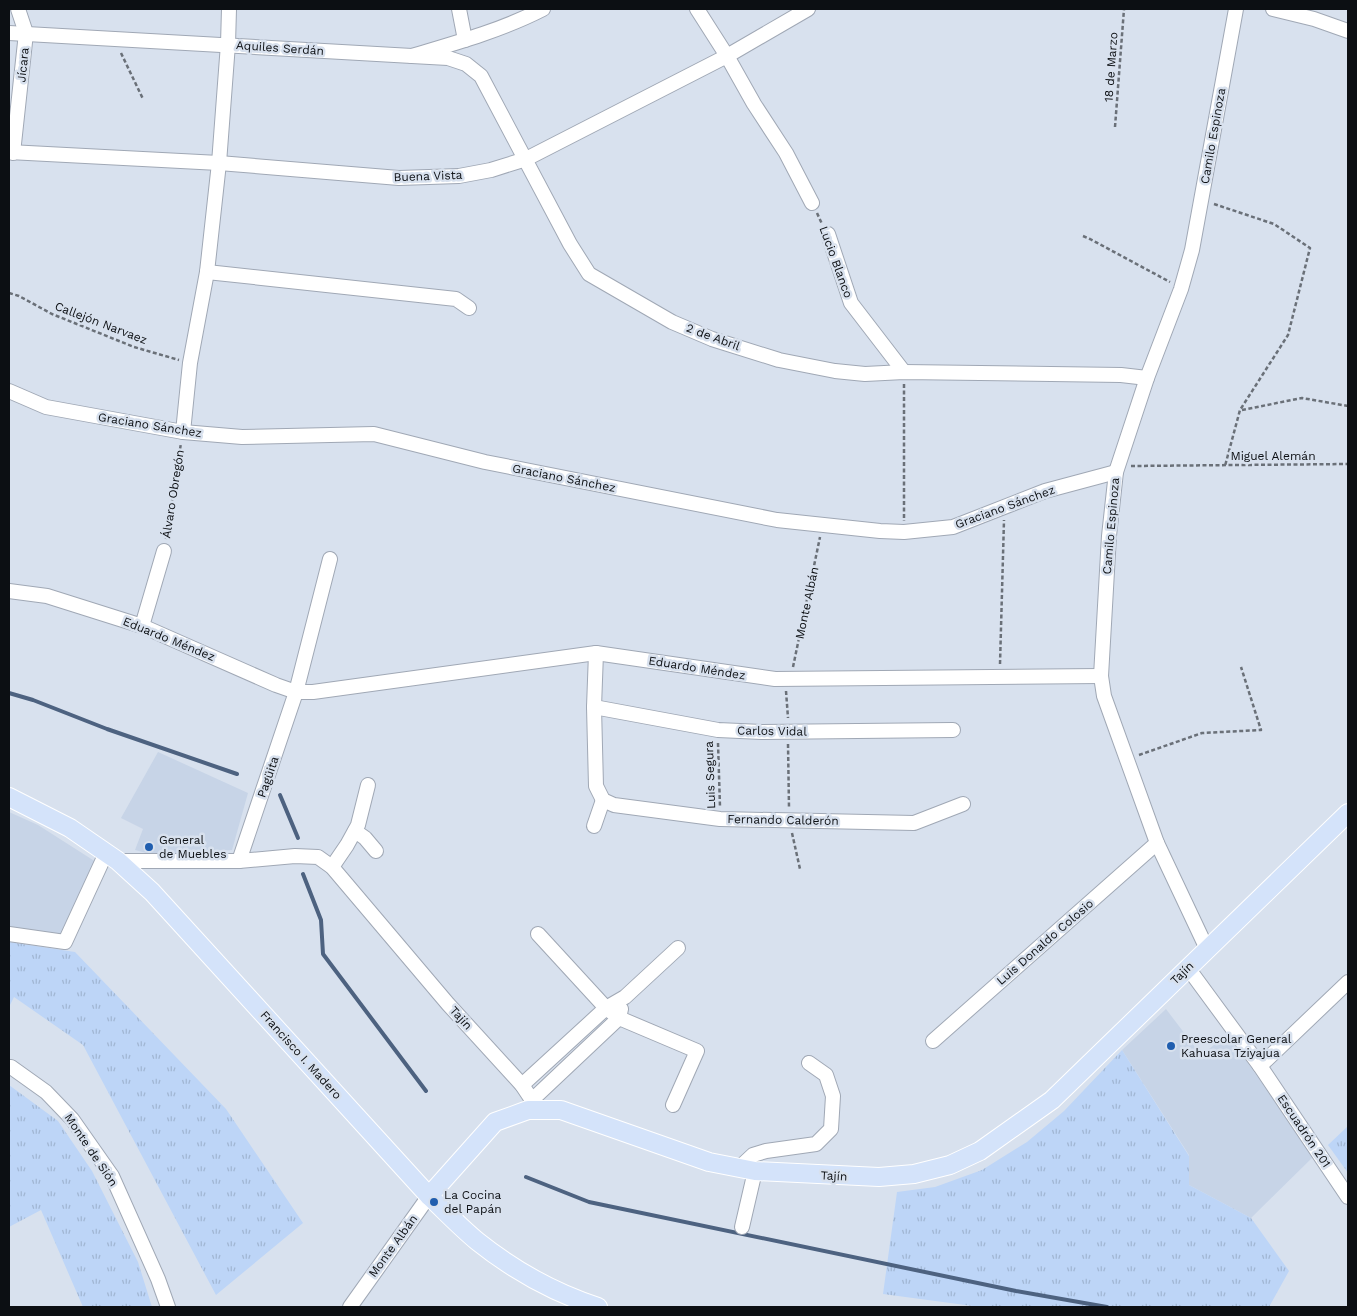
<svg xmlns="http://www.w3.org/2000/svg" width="1357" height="1316" viewBox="0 0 1357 1316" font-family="'Work Sans',sans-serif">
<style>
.built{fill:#c7d4e7}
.grass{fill:url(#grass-tufts)}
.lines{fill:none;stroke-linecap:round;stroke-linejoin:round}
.stream{stroke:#4d6280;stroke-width:4}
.minor-casing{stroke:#a0a8b5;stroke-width:16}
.major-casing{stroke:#fff;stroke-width:20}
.path{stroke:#6a7078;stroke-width:2.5;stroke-dasharray:4 2.5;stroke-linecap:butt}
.minor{stroke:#fff;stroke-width:14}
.major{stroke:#d4e3fa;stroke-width:18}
.poi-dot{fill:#205eaf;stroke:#d8e1ee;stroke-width:2}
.labels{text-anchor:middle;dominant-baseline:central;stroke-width:5;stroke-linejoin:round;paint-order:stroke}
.street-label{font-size:12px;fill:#0c0f13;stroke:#d8e1ee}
.poi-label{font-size:12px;fill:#0c0f13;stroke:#d8e1ee;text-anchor:start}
</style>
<defs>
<pattern id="grass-tufts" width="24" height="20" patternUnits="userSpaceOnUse" patternTransform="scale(1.25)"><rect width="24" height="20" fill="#bdd5f7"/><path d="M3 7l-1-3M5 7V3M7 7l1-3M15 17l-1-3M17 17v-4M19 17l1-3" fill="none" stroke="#a1b6d3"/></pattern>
</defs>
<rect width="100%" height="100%" fill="#d8e1ee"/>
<g class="built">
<polygon points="158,752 248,793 232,850 154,855 135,850 143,829 121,818"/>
<polygon points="9,812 38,825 96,862 65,932 58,936 9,928"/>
<polygon points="1166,1009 1201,1055 1228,1034 1313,1157 1251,1218 1189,1185 1189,1155 1122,1050"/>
</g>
<g class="grass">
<polygon points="9,942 75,952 226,1109 303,1223 216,1295 83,1045 14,997 9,1007"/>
<polygon points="1122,1050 1189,1156 1189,1185 1251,1218 1289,1271 1269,1307 980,1307 883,1294 897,1192 935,1187 982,1170 1027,1142 1064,1111"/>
<polygon points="9,1085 58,1121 92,1171 138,1262 152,1307 83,1307 41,1210 9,1227"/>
<polygon points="1348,1126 1348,1173 1328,1145"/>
</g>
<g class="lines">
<g class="stream">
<polyline points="9,693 33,700 107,729 237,774"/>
<polyline points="280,795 298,838"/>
<polyline points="303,874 321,920 323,954 426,1091"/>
<polyline points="526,1177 589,1202 1016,1291 1107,1307"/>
</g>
<g class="minor-casing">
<g id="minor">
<polyline points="459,9 465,40"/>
<polyline points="697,9 727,56 754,104 786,153 812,203"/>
<polyline points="1273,9 1314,19 1348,31"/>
<path d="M9,33L412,56C456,43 502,30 543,9"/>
<polyline points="412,56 448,58 466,64 481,76 570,244 589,274 672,322 712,339 779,360 835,371 865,374 904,372 1121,375 1147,378"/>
<polyline points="9,152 219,163 399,178 459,176 491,170 526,159 727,56 808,9"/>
<polyline points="13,153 26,33 18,9"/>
<polyline points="828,234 851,303 904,372"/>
<polyline points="207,272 456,299 469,308"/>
<polyline points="9,391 46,407 183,432 242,437 374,434 485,462 777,520 880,531 904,532 953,527 1045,491 1116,472"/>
<polyline points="183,432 190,363 207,272 219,163 228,44 229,9"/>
<polyline points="9,591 47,596 142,626 276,685 296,692 313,692 596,653 775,679 1101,676"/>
<polyline points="142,626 164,551"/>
<polyline points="596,653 594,707 596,786 603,800 614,805 720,819 914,823 963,804"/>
<polyline points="594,707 718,730 762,732 953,730"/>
<polyline points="594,826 603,800"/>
<polyline points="355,831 365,838 376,851"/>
<polyline points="118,861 239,861 295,856 318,857 332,867 448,1004 522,1085 532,1100 528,1110"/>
<polyline points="239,861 296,692 330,559"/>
<polyline points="332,867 347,845 358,825 368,785"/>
<polyline points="9,934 65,942 106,853"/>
<polyline points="538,934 606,1008 619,1018 697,1051 673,1105"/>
<polyline points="1207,949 1157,843 1104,696 1101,676 1109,536 1116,472 1147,378 1181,289 1192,250 1236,9"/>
<polyline points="1188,968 1260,1066 1348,1197"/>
<polyline points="933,1041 1157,843"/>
<polyline points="1260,1066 1348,982"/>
<polyline points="11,1067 46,1092 72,1119 112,1176 158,1279 168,1307"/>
<polyline points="522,1085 606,1008 625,997 678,948"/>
<polyline points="532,1100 619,1018 621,1009"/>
<polyline points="739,1168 753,1155 766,1151 816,1144 831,1129 833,1096 826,1075 809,1063"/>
<polyline points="742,1227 755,1171"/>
<polyline points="350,1307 429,1196"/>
</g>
</g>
<g class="major-casing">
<g id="major">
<path d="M9,797L70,828L118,861L152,892L429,1196C445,1211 460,1227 477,1241C512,1269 555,1293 598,1307"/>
<polyline points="429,1196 495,1122 528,1110 561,1110 709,1162 755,1171 879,1177 914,1174 950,1165 980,1151 1052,1100 1348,813"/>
</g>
</g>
<g class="path">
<polyline points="121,53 143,99"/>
<polyline points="1115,127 1124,9"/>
<polyline points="1214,204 1274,224 1310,248 1288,335 1240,410 1225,466"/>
<polyline points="817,213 822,224"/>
<polyline points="1083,236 1090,239 1170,282"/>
<polyline points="9,293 19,296 52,314 134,347 179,360"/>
<polyline points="904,384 904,521"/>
<polyline points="1242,410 1302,398 1348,406"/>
<polyline points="1131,466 1348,464"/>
<polyline points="166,539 181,443"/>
<polyline points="1000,664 1004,520"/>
<polyline points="793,667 820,537"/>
<polyline points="786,691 788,718"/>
<polyline points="718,743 720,807"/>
<polyline points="788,744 789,808"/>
<polyline points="1139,755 1202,733 1261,730 1241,667"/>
<polyline points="792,833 800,869"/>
</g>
<use href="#minor" class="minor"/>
<use href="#major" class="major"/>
</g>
<g class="poi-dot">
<circle cx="149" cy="847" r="5"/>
<circle cx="1171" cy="1046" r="5"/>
<circle cx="434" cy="1202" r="5"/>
</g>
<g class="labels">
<g class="street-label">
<text transform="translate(280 48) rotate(4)">Aquiles Serdán</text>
<text transform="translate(23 65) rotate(-84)">Jícara</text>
<text transform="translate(1111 67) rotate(-86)">18 de Marzo</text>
<text transform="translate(1213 136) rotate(-80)">Camilo Espinoza</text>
<text transform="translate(428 176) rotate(-2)">Buena Vista</text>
<text transform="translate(836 262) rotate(70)">Lucio Blanco</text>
<text transform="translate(101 323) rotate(21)">Callejón Narvaez</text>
<text transform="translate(713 337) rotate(20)">2 de Abril</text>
<text transform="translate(150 425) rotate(9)">Graciano Sánchez</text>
<text x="1273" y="456">Miguel Alemán</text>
<text transform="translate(564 478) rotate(11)">Graciano Sánchez</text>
<text transform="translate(173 494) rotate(-81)">Álvaro Obregón</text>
<text transform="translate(1005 507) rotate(-20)">Graciano Sánchez</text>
<text transform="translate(1111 526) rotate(-85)">Camilo Espinoza</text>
<text transform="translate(807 603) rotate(-78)">Monte Albán</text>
<text transform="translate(169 639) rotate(22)">Eduardo Méndez</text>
<text transform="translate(697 668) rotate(9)">Eduardo Méndez</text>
<text transform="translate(772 731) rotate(1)">Carlos Vidal</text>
<text transform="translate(710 775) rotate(-92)">Luis Segura</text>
<text transform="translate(268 777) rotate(-71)">Pagüita</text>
<text transform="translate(783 820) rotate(1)">Fernando Calderón</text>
<text transform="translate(1045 942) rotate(-41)">Luis Donaldo Colosio</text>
<text transform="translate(1182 973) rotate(-44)">Tajín</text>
<text transform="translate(461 1018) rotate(48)">Tajín</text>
<text transform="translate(301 1055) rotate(48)">Francisco I. Madero</text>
<text transform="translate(1304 1131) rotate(56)">Escuadrón 201</text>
<text transform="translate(91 1150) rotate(56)">Monte de Sión</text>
<text transform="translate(834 1176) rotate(3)">Tajín</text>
<text transform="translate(393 1246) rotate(-54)">Monte Albán</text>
</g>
<g class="poi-label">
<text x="159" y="840">General<tspan x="159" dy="14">de Muebles</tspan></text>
<text x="1181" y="1039">Preescolar General<tspan x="1181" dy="14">Kahuasa Tziyajua</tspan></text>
<text x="444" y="1195">La Cocina<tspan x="444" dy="14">del Papán</tspan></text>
</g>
</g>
<rect width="1357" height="1316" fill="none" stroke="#0c0f13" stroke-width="20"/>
</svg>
